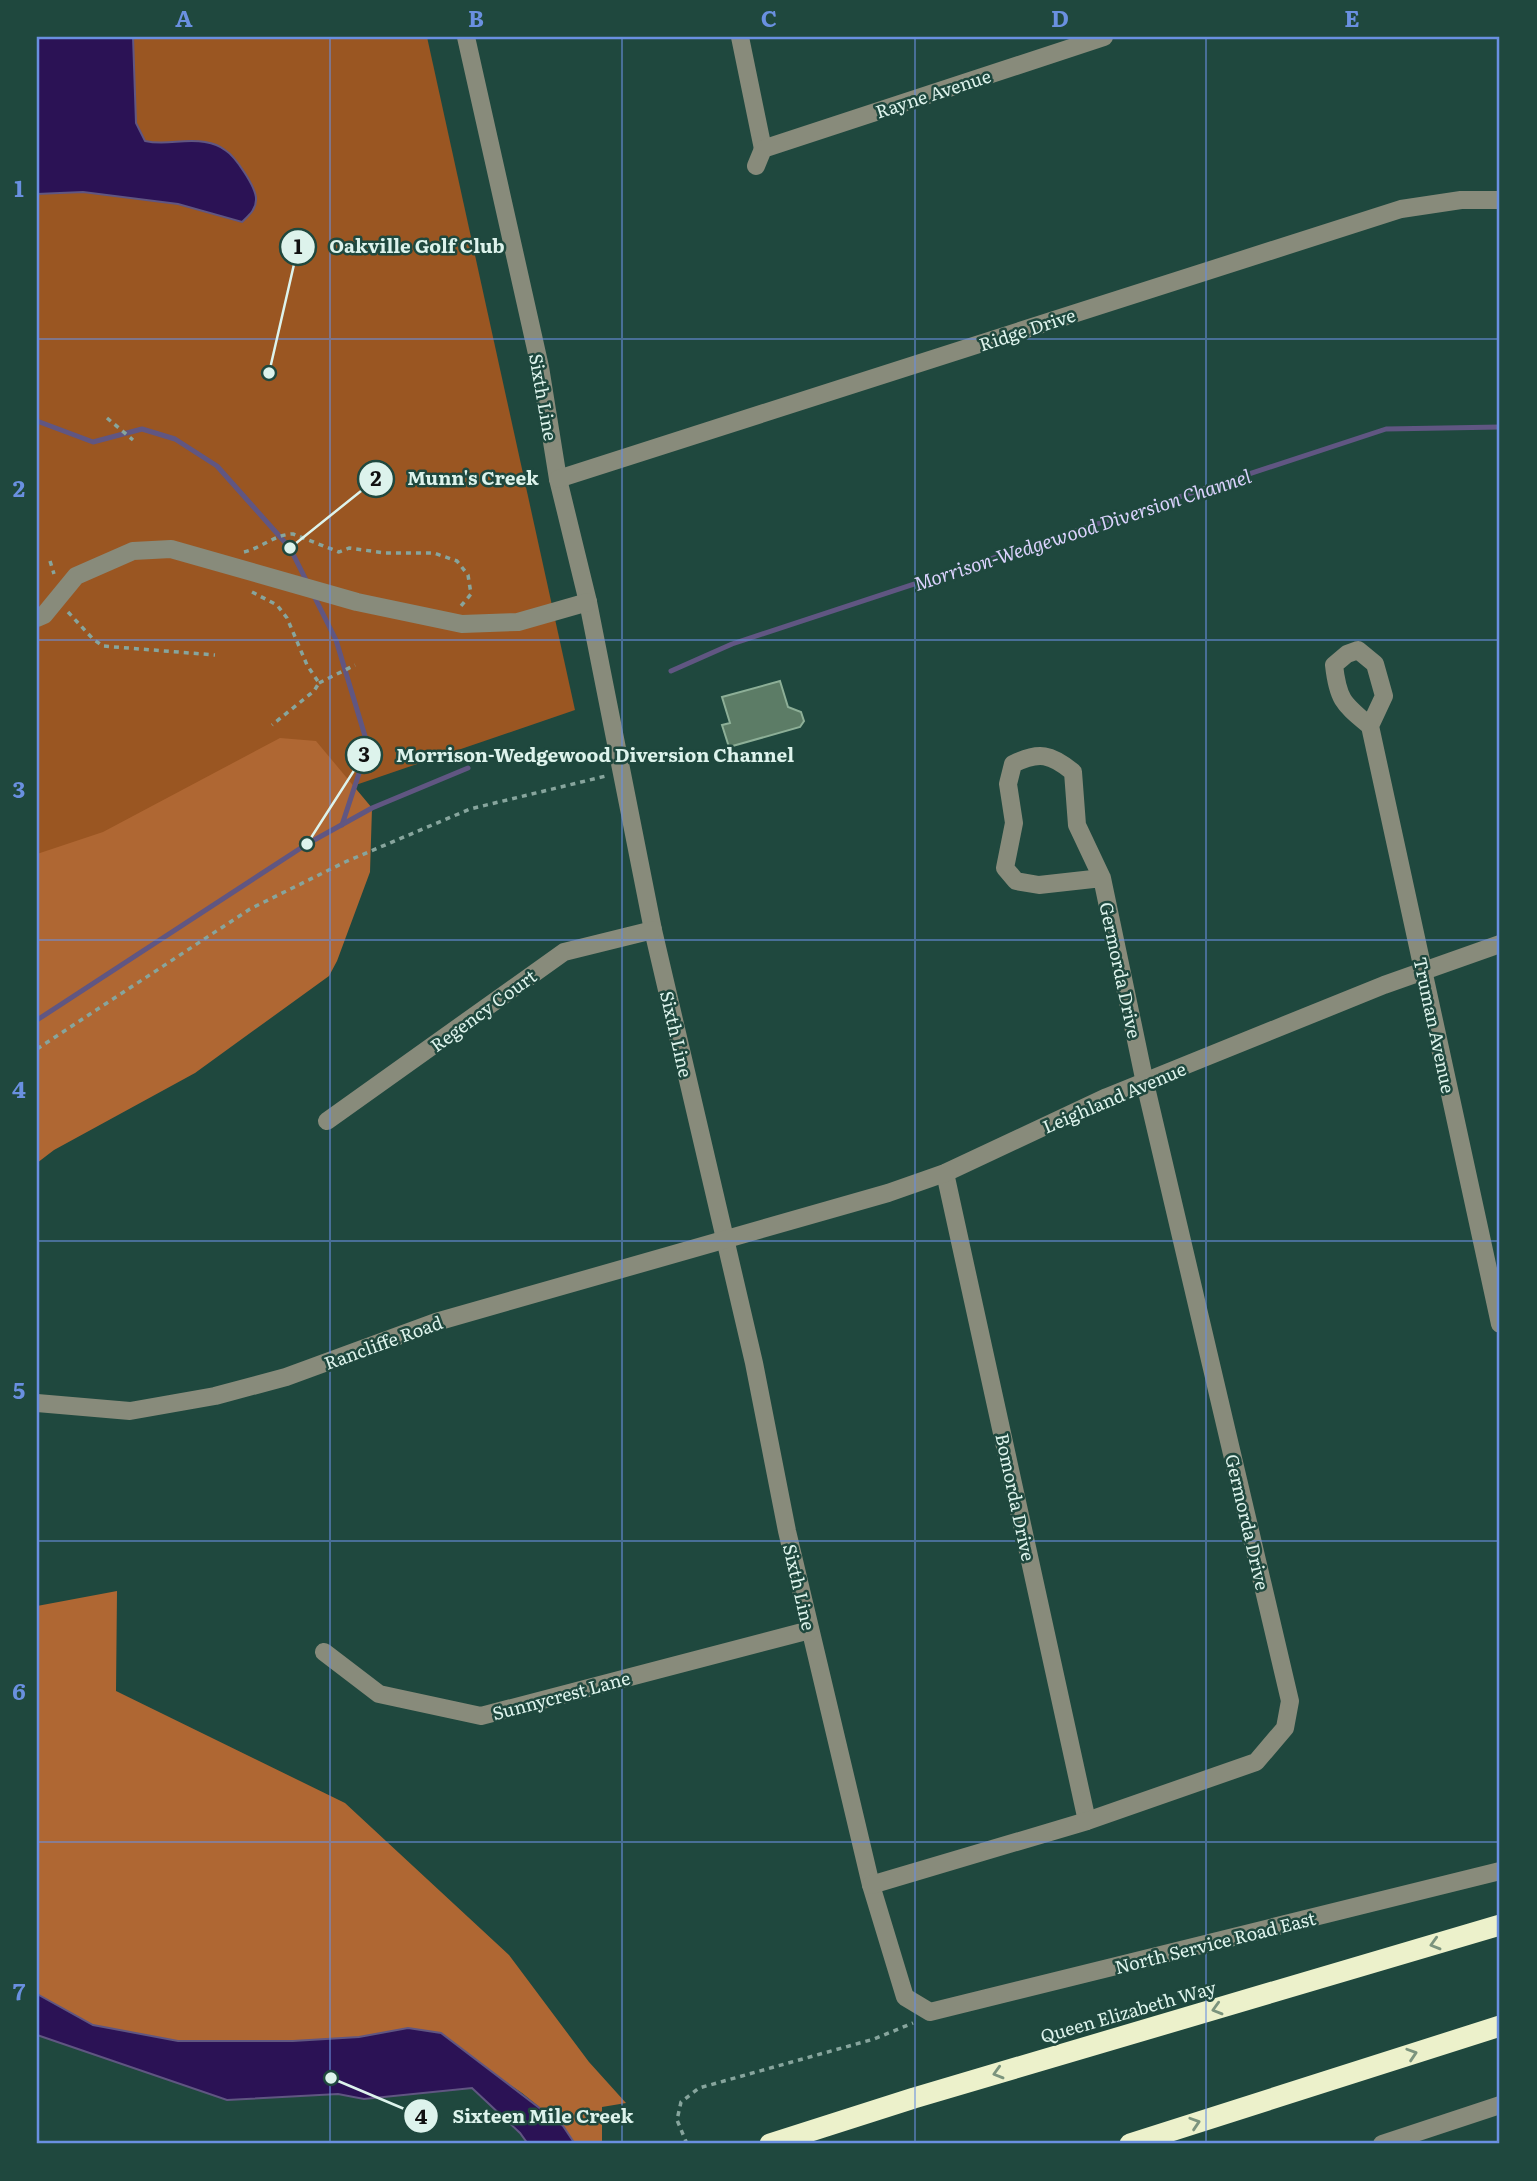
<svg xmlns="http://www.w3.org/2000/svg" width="1537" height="2181" viewBox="0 0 1537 2181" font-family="Literata,serif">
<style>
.green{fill:#9a5622}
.forest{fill:#af6733}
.water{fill:#2b1255;stroke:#605682;stroke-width:2}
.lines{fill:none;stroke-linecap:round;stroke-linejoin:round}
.stream{stroke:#605682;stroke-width:5}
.building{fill:#5c7c66;stroke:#8daf97;stroke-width:2}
.path{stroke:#87a59d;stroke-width:3.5;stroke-dasharray:5 5;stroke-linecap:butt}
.minor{stroke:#888b7b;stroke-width:18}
.highway{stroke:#ecf1cb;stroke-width:21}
.oneway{stroke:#7b947d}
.grid{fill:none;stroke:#6a90e0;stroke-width:2;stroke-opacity:0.55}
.labels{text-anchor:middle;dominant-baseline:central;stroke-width:5;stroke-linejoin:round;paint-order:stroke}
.street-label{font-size:18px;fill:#ddf3ec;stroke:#1f483e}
.water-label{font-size:19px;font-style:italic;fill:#dad2fc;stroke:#1f483e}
.leader{fill:none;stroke:#ddf3ec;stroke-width:2.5}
.callout-dot{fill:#ddf3ec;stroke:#1f483e;stroke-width:2.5}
.mark-label{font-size:21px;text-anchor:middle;font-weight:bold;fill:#111}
.callout-label{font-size:19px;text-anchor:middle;font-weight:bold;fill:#ddf3ec;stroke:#1f483e;stroke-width:5;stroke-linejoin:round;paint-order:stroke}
.neatline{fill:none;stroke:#6a90e0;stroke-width:2.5}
.grid-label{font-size:23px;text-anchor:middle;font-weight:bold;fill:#6a90e0}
</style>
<rect width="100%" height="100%" fill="#1f483e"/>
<polygon class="green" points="37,37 427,37 575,710 37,894"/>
<g class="forest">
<polygon points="280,738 316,741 372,808 370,872 337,961 329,976 195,1073 54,1150 37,1163 37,854 103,832"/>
<polygon points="117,1591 116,1691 345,1803 509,1955 589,2062 626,2103 602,2107 602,2144 575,2144 563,2126 522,2093 484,2067 408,2028 359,2037 293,2041 178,2041 93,2025 37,1994 37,1606"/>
</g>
<g class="water">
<path d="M37,37H133L136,123L145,141C167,146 183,138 205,142C211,143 220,146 225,150C235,156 257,188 256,200C256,210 248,216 242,222L178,204L83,192L37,194Z"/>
<polygon points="37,1994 93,2025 178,2041 293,2041 359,2037 408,2028 441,2033 563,2126 575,2144 528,2144 520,2133 472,2088 364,2099 338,2094 227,2100 37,2035"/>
</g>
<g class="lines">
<g class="stream">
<polyline points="37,421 93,442 142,429 175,439 217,466 290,548 307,582"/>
<polyline points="313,594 336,640 368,746 342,825"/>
<polyline points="671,671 732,644 1386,429 1500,427"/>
<polyline points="37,1020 307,844 372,808 468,768"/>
</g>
</g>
<polygon class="building" points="780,681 788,707 801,712 804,721 800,727 729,747 722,725 730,723 722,697"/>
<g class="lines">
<g class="path">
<polyline points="107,418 133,440"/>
<path d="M244,552C261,548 276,534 293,534L339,552L349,548L385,553H434L457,561L468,575L471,594L461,606"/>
<polyline points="50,561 54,574"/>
<polyline points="252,592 277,605 287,618 307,665 319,683 314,691 272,725"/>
<polyline points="68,612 93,639 103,646 215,655"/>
<polyline points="319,683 355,665"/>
<polyline points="37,1049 250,909 345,862 470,809 606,776"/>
<polyline points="687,2144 677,2120 681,2102 699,2088 874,2039 913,2023"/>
</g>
<g class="minor">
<polyline points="466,37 540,367 558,479 588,602 653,930 754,1363 787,1531 871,1885 905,1997 930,2012 1500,1871"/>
<polyline points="740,37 763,149"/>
<polyline points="756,166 763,149 1104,37"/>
<polyline points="558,479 1401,209 1461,200 1500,200"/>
<polyline points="37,618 44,615 76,576 133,551 171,549 357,602 462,624 518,622 588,602"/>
<path d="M1370,726L1384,696L1375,664L1358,650L1347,654L1334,665C1338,701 1344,704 1370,726L1500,1324"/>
<polyline points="327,1121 564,952 653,930"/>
<polyline points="945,1173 1087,1821"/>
<polyline points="37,1403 130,1411 215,1396 286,1377 436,1322 888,1193 945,1173 1107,1097 1384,985 1500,944"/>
<polyline points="324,1652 379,1694 481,1716 810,1630"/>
<path d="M871,1885L1087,1821L1256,1762L1285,1728L1290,1701L1145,1083L1102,878L1077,825L1073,772C1051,754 1039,751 1013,764L1008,784L1014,823L1005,868L1016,881L1039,885L1102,878"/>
<polyline points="1382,2144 1500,2105"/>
</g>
<g class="highway">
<polyline points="770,2144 914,2098 1500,1925"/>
<polyline points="1130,2144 1500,2026"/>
</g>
</g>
<defs><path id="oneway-chevron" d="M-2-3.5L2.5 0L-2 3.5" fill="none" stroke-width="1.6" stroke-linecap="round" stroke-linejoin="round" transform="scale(1.75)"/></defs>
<g class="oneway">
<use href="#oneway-chevron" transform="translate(1435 1944) rotate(164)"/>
<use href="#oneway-chevron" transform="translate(1217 2009) rotate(164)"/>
<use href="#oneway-chevron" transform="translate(1412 2054) rotate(-18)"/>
<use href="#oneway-chevron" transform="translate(998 2073) rotate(164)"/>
<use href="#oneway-chevron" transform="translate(1195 2123) rotate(-18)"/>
</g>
<path class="grid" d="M330,37V2144M622,37V2144M915,37V2144M1206,37V2144M37,339H1500M37,640H1500M37,940H1500M37,1241H1500M37,1541H1500M37,1842H1500"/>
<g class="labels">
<g class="street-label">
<text transform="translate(933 93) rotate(-18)">Rayne Avenue</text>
<text transform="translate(1027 329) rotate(-18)">Ridge Drive</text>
<text transform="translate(544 397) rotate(80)">Sixth Line</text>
<text transform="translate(1121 970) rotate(78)">Germorda Drive</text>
<text transform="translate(483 1010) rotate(-36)">Regency Court</text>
<text transform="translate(1435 1025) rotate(78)">Truman Avenue</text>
<text transform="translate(677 1034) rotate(77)">Sixth Line</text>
<text transform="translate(1114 1097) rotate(-23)">Leighland Avenue</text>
<text transform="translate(383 1342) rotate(-20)">Rancliffe Road</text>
<text transform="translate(1016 1497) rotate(78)">Bomorda Drive</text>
<text transform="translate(1248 1522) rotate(77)">Germorda Drive</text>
<text transform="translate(800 1587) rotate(77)">Sixth Line</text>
<text transform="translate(561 1695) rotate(-15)">Sunnycrest Lane</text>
<text transform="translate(1215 1942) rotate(-14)">North Service Road East</text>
<text transform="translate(1128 2011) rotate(-16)">Queen Elizabeth Way</text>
</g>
<g class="water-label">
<text transform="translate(1082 529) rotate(-18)">Morrison-Wedgewood Diversion Channel</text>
</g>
</g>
<path class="leader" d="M269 373L298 247M290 548L376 479M307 844L364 755M331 2078L421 2116"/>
<g class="callout-dot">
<circle cx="269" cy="373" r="7"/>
<circle cx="290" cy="548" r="7"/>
<circle cx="307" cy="844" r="7"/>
<circle cx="331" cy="2078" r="7"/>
<circle cx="298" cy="247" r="18"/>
<circle cx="376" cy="479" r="18"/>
<circle cx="364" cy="755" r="18"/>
<circle cx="421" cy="2116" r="18"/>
</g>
<g class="mark-label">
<text x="298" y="254">1</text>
<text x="376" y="486">2</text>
<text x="364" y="762">3</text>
<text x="421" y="2124">4</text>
</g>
<g class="callout-label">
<text x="417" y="253">Oakville Golf Club</text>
<text x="473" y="485">Munn's Creek</text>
<text x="595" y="762">Morrison-Wedgewood Diversion Channel</text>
<text x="543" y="2123">Sixteen Mile Creek</text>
</g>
<rect width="1537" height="2181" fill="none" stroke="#1f483e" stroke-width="77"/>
<rect x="38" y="38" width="1460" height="2104" class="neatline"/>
<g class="grid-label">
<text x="184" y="27">A</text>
<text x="476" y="27">B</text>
<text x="769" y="27">C</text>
<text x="1060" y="27">D</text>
<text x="1352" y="27">E</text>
<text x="19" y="197">1</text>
<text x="19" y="497">2</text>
<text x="19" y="798">3</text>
<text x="19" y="1098">4</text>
<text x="19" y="1399">5</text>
<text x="19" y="1700">6</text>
<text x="19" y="2000">7</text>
</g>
</svg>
